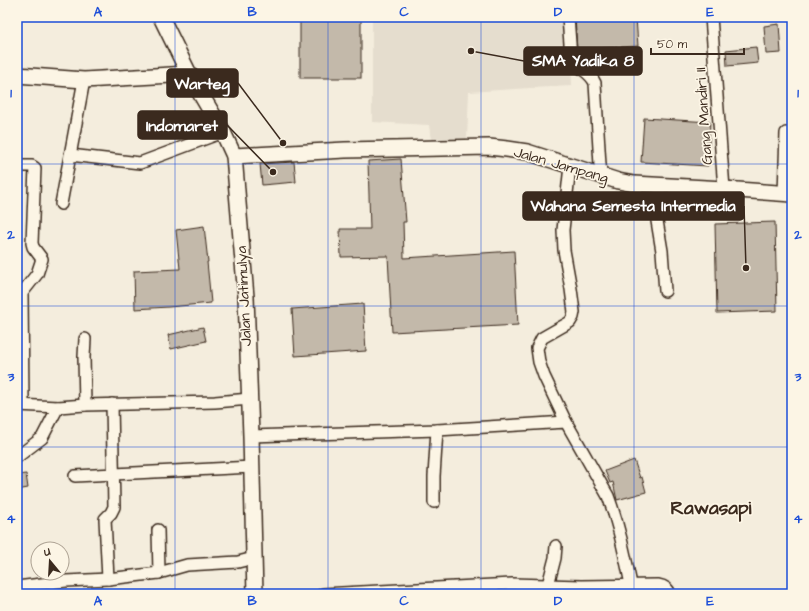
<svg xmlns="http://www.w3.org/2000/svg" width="809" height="611" viewBox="0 0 809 611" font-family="'Architects Daughter',sans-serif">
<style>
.built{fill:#e5ddce}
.building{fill:#c3b9aa;stroke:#3b2a1e}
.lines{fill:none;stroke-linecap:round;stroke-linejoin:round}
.street-casing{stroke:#3b2a1e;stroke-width:14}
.secondary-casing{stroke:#3b2a1e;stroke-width:18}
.street{stroke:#fcf5e5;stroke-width:11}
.secondary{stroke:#fcf5e5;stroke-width:15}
.grid{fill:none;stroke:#1d4ed8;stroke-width:1;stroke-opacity:0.55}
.labels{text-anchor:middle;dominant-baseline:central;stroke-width:3.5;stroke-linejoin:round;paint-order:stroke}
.street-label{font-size:15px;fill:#3b2a1e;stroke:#fcf5e5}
.district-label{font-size:19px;font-weight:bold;fill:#3b2a1e;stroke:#fcf5e5}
.leader{fill:none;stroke:#3b2a1e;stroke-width:1.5}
.callout-dot{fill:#3b2a1e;stroke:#fcf5e5;stroke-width:1.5}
.callout{fill:#3b2a1e;stroke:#3b2a1e;stroke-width:1.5}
.callout-label{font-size:16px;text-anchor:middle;font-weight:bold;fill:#fff}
.neatline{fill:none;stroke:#1d4ed8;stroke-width:1.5}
.grid-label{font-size:13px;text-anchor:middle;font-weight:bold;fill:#1d4ed8}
</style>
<rect width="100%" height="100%" fill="#f4eddd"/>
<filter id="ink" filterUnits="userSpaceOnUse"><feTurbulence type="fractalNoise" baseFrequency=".025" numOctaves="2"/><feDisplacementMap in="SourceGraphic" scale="8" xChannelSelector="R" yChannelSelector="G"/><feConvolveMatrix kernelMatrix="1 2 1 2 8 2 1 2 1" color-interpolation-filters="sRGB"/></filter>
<g filter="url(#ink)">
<polygon class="built" points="372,17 569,17 572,86 530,88 469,92 467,139 431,140 429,125 372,122"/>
<g class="building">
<rect x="300" y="17" width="61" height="61"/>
<polygon points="575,17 636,17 638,46 577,50"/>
<polygon points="779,24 781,53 766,54 764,26"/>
<polygon points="756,47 758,63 727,66 726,50"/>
<polygon points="644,118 710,122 708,166 641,162"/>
<polygon points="401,159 406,222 403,222 404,258 514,251 518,325 392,332 388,256 341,257 340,229 370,229 368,161"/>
<polygon points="294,162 296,182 262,185 260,164"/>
<polygon points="775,222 777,311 717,313 715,224"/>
<polygon points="204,226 208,262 207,262 211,303 169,307 135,309 134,271 180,269 176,230"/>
<polygon points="363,304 366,351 295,356 292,309"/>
<polygon points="203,327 206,341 171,349 168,335"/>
<polygon points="634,460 640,478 642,477 646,492 617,500 613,482 610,483 605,471"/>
<polygon points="26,474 28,488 17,490 17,475"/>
</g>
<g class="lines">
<g class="street-casing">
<g id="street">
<path d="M568,17L571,57C576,68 590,71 595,83L600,165L602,177"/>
<polyline points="711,17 724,189"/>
<polyline points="70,155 140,163 223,132"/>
<polyline points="17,166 32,166 35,168 32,243 33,247 42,259 37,274 22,293 23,405"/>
<polyline points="661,185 657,221 662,251 665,291"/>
<polyline points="784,194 786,133"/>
<polyline points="61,204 84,80"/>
<polyline points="17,405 58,407 85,405 84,357 85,339"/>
<polyline points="85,405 215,402 250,399"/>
<polyline points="566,422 544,376 539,362 537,348 542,338 570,322 573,317 574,312 571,289 564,250 563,230 570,166"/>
<path d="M251,436L437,430L566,422L608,496C620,528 626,561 633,594"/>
<polyline points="17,457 42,438 58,407"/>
<polyline points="75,476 252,467"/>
<polyline points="434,502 434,476 437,430"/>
<polyline points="158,530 159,573"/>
<polyline points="108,579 105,519 111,513 114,507 112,404"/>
<polyline points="548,585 555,558 556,546"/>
<polyline points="17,587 66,581 108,579 159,573 187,565 238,562 254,558"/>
<path d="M323,594L512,584L581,586L658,585C664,586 668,588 670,594"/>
</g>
</g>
<g class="secondary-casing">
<g id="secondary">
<polyline points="161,17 189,74 223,132 234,156 246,297 251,436 255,594"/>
<polyline points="17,75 84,80 189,74"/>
<polyline points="234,156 345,150 489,147 507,149 527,152 618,181 634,184 724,189 792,194"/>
</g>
</g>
<use href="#street" class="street"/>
<use href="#secondary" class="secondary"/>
</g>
</g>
<path class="grid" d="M175,17V594M328,17V594M481,17V594M634,17V594M17,164H792M17,306H792M17,447H792"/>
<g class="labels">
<g class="street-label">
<text transform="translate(704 116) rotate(-94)">Gang Mandiri II</text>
<text transform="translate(561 165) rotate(16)">Jalan Jampang</text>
<text transform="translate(244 296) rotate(-93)">Jalan Jatimulya</text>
</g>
<g class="district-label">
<text x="711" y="508">Rawasapi</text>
</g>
</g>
<path class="leader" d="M471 51L524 61M283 143L238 83M273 172L227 125M746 268L744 206"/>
<g class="callout-dot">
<circle cx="471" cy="51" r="4"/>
<circle cx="283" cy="143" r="4"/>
<circle cx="273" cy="172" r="4"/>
<circle cx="746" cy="268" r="4"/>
</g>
<g class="callout">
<rect x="524" y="47" width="118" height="28" rx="4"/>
<rect x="167" y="69" width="71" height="28" rx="4"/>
<rect x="138" y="111" width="89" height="28" rx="4"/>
<rect x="523" y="192" width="221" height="28" rx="4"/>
</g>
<g class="callout-label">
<text x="583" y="66">SMA Yadika 8</text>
<text x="202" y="89">Warteg</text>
<text x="182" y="131">Indomaret</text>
<text x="633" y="211">Wahana Semesta Intermedia</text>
</g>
<rect width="809" height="611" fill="none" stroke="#fcf5e5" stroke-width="44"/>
<g transform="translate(50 561) rotate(342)"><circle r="19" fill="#fcf5e5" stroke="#afa495"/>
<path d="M0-3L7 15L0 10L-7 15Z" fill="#3b2a1e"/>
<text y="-6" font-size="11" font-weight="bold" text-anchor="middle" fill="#3b2a1e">U</text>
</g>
<path d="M651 48v6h93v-6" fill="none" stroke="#3b2a1e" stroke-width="2"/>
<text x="657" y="48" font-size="12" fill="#3b2a1e" stroke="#fcf5e5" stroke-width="3" paint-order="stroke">50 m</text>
<rect x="22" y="22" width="765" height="567" class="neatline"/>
<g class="grid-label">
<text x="98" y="16">A</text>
<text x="252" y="16">B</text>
<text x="404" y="16">C</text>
<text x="558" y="16">D</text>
<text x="710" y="16">E</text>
<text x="11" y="97">1</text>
<text x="798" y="97">1</text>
<text x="11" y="239">2</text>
<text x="798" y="239">2</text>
<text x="11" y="381">3</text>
<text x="798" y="381">3</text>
<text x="11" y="523">4</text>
<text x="798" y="523">4</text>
<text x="98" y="605">A</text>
<text x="252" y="605">B</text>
<text x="404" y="605">C</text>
<text x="558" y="605">D</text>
<text x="710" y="605">E</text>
</g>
</svg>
